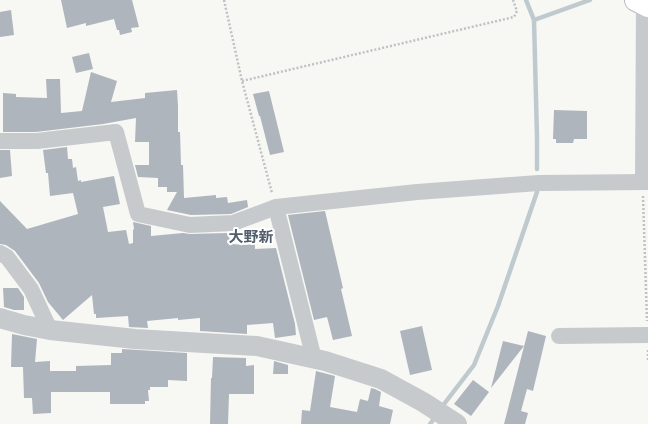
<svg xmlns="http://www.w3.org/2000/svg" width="648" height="424" viewBox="0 0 648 424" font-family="Inter,'Noto Sans JP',sans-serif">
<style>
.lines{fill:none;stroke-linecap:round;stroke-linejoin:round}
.stream{stroke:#bfcacf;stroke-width:4.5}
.building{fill:#aeb5bc}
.trunk-casing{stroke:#b8bbbf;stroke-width:24}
.path{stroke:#bfc1c4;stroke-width:2.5;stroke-dasharray:2 2;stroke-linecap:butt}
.minor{stroke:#c6cacd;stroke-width:16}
.tertiary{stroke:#c6cacd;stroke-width:20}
.trunk{stroke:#fff;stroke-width:22}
.labels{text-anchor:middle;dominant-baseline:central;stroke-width:4;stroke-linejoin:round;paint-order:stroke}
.neighbourhood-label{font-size:15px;font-weight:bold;fill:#525e6b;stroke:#fff}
</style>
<rect width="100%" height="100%" fill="#f7f7f3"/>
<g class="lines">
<g class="stream">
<polyline points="526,0 534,20 537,138 537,169"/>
<polyline points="534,20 590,0"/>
<polyline points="441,408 474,365 498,306 537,192"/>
<polyline points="430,424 436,416"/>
</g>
</g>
<g class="building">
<polygon points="61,0 132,0 139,27 131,28 132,32 120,35 119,30 117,30 114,19 86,26 86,23 67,28"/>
<polygon points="11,10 14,35 0,37 0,12"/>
<polygon points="89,53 93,69 76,73 72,57"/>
<polygon points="91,72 117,81 111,102 145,98 145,93 177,90 178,106 178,132 180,132 181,165 183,165 184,198 216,195 216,198 227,197 228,203 247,200 248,207 231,214 191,215 167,210 177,192 167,192 167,187 158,187 158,178 138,177 135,165 149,165 149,142 135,142 136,118 103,124 36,132 3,132 3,93 16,94 16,97 47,98 46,79 60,79 61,113 82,111"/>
<polygon points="269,91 284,152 270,155 260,116 259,116 253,94"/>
<polygon points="554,110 587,111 587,139 574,139 573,143 556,143 556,139 553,139"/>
<polygon points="67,147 68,159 72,159 73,168 76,167 78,181 81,180 81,182 114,176 120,204 103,207 108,232 126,230 129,244 133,243 133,230 134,229 133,222 151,226 151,236 183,233 190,234 227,233 232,244 245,245 255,244 255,249 276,248 295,324 296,335 275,338 273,323 247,325 247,334 200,331 200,318 178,320 178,318 147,321 148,328 129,327 128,316 96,318 96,314 94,314 92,295 63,320 48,302 39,283 15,251 6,245 0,244 0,201 27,229 78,214 73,193 50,196 48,173 46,173 43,150"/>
<polygon points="0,150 10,150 12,176 0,178"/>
<polygon points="325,211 343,288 341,289 352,336 333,340 327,317 314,320 288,215"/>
<polygon points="3,288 18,288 24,297 24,310 14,310 4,307"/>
<polygon points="422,326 432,370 410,375 400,331"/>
<polygon points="528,331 546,336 533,391 527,389 521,411 528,413 525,424 504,424"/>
<polygon points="12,334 37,339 35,362 50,361 50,371 76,371 76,366 111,365 111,353 122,353 122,349 187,353 187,381 168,380 168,387 150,387 150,390 148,390 149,401 145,401 145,404 110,404 110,392 51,392 51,413 33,414 32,398 24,398 23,367 11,367"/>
<polygon points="503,341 524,346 491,388"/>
<polygon points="213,357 246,358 246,366 254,365 254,394 229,394 228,424 210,424 211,378 212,378"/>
<polygon points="274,361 288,365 288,374 273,374"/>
<polygon points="316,371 335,376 330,407 357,412 360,399 368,401 371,388 375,389 381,392 379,406 393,410 390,424 301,424 302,410 310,411"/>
<polygon points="473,380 489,392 471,416 454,404"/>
</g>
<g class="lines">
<g class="trunk-casing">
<polyline id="trunk" points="636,0 648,6"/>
</g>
<g class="path">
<polyline points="224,0 242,81 272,193"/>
<polyline points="242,81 514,17 517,11 513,0"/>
<polyline points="643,196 647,321"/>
<polyline points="648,350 648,362"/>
</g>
<g class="minor">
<polyline points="0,141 37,141 116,132 138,214 190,225 233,223 276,207 417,192 539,183 648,182"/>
<polyline points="643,182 644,5"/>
<polyline points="276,207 314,359"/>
<polyline points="0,253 7,257 31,289 50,330"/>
<polyline points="559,336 647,335"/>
</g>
<polyline class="tertiary" points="0,318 24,325 50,330 135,339 257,346 325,361 381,379 423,402 457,424"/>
<use href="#trunk" class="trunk"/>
</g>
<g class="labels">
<g class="neighbourhood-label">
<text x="251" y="236">大野新</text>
</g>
</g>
</svg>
